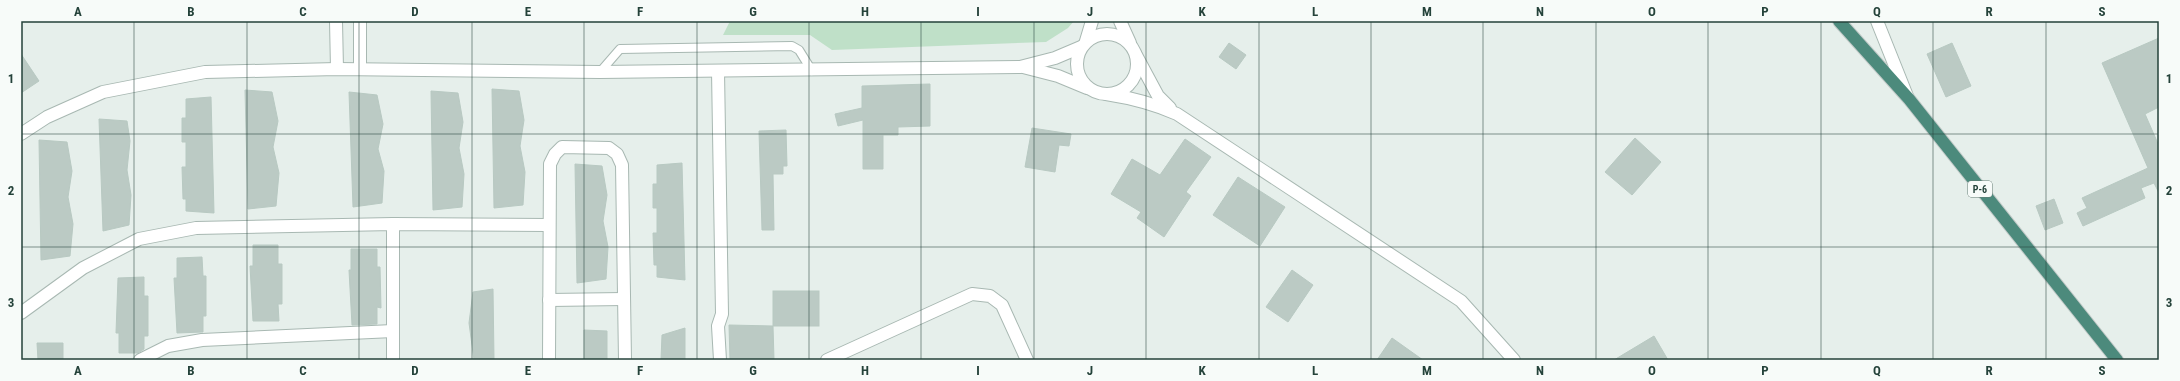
<svg xmlns="http://www.w3.org/2000/svg" width="2180" height="381" viewBox="0 0 2180 381" font-family="'Roboto Condensed',sans-serif">
<style>
.green{fill:#bfe0c8}
.building{fill:#bbcac4;stroke:#b8c9c2}
.lines{fill:none;stroke-linecap:round;stroke-linejoin:round}
.service-casing{stroke:#a8b8b2;stroke-width:10}
.minor-casing{stroke:#a8b8b2;stroke-width:14}
.tertiary-casing{stroke:#a8b8b2;stroke-width:14}
.trunk-casing{stroke:#c2cac8;stroke-width:14}
.service{stroke:#fff;stroke-width:8}
.minor{stroke:#fff;stroke-width:12}
.tertiary{stroke:#fff;stroke-width:12}
.trunk{stroke:#4c8a7c;stroke-width:12}
.grid{fill:none;stroke:#24423a;stroke-width:1;stroke-opacity:0.55}
.labels{text-anchor:middle;dominant-baseline:central;stroke-width:3.5;stroke-linejoin:round;paint-order:stroke}
.shield{fill:#f7fbf9;stroke:#637a73;stroke-width:1}
.shield-label{font-size:10px;font-weight:bold;fill:#24423a}
.neatline{fill:none;stroke:#24423a;stroke-width:1.5}
.grid-label{font-size:13px;text-anchor:middle;font-weight:bold;fill:#24423a}
</style>
<rect width="100%" height="100%" fill="#e6efeb"/>
<polygon class="green" points="730,21 1074,21 1068,28 1046,42 832,50 810,35 723,35"/>
<g class="building">
<polygon points="2159,38 2159,107 2145,114 2159,146 2159,193 2154,183 2141,188 2145,198 2083,226 2077,213 2087,208 2082,198 2148,168 2102,63"/>
<polygon points="1229,43 1246,55 1236,69 1219,57"/>
<polygon points="1952,43 1971,86 1946,97 1927,54"/>
<polygon points="21,54 39,81 21,93"/>
<polygon points="930,84 930,126 898,127 898,135 883,135 883,169 863,169 863,120 838,126 835,114 862,108 862,86"/>
<polygon points="492,89 519,91 524,120 520,146 525,172 523,205 494,208"/>
<polygon points="245,90 272,92 278,121 273,147 279,173 276,206 248,209"/>
<polygon points="431,91 458,93 463,122 459,148 464,174 462,207 433,210"/>
<polygon points="349,92 377,95 383,124 378,149 384,171 382,203 353,207"/>
<polygon points="211,97 214,213 186,211 186,199 183,199 182,167 186,167 186,142 182,142 182,118 186,118 186,99"/>
<polygon points="99,119 127,121 130,141 127,170 131,195 129,225 103,231"/>
<polygon points="1032,128 1071,134 1069,146 1059,145 1055,172 1025,167"/>
<polygon points="786,130 787,166 783,166 783,174 773,174 774,230 762,230 759,131"/>
<polygon points="1635,138 1661,162 1632,195 1605,172"/>
<polygon points="1185,139 1211,157 1186,192 1191,196 1164,237 1137,218 1141,212 1111,194 1132,159 1160,175"/>
<polygon points="39,140 67,142 72,171 68,197 73,224 70,256 41,260"/>
<polygon points="682,163 685,280 657,277 657,265 654,265 653,233 657,233 657,208 653,208 653,184 657,184 657,165"/>
<polygon points="575,164 602,166 607,195 603,221 608,247 606,279 577,283"/>
<polygon points="1238,177 1285,207 1260,246 1213,215"/>
<polygon points="2054,199 2063,223 2045,230 2036,206"/>
<polygon points="253,245 278,245 278,264 282,264 282,304 278,304 279,321 253,321 250,266 253,266"/>
<polygon points="351,249 377,249 377,267 380,267 381,308 377,307 377,324 352,325 349,270 351,270"/>
<polygon points="202,257 203,276 206,276 206,316 203,316 203,332 177,333 174,278 177,278 177,258"/>
<polygon points="1292,270 1313,285 1288,322 1266,307"/>
<polygon points="144,277 144,296 148,296 148,336 144,336 144,349 138,353 119,353 119,333 116,333 118,278"/>
<polygon points="493,289 494,360 474,360 469,323 473,292"/>
<rect x="773" y="291" width="46" height="35"/>
<polygon points="729,325 773,326 774,360 730,360"/>
<polygon points="685,328 685,360 661,360 662,335"/>
<polygon points="584,330 607,331 607,360 584,360"/>
<polygon points="1654,336 1668,360 1614,360"/>
<polygon points="1392,338 1423,360 1377,360"/>
<polygon points="37,343 63,343 63,360 38,360"/>
</g>
<g class="lines">
<g class="service-casing">
<polyline id="service" points="600,72 620,49 792,46 799,50 812,71"/>
</g>
<g class="minor-casing">
<g id="minor">
<polyline points="336,21 337,69"/>
<polyline points="360,21 360,69"/>
<polyline points="1136,55 1158,96 1170,108"/>
<polyline points="718,71 722,314 718,326 720,360"/>
<path d="M1106,94C1132,98 1153,103 1177,114L1461,301L1514,360"/>
<polyline points="549,300 624,299"/>
<polyline points="21,313 83,268 139,239 196,228 393,224 548,225"/>
<polyline points="140,360 168,346 202,340 393,331"/>
<polyline points="393,360 393,224"/>
<polyline points="549,360 550,164 555,154 562,147 609,148 617,154 622,165 625,360"/>
<polyline points="827,360 972,294 990,296 1002,305 1027,360"/>
</g>
</g>
<g class="tertiary-casing">
<g id="tertiary">
<polyline points="1120,21 1130,43"/>
<polyline points="1877,21 1907,96"/>
<circle cx="1107" cy="64" r="30"/>
<polyline points="1086,41 1092,21"/>
<polyline points="1023,67 1058,76 1087,88"/>
<polyline points="21,134 47,117 103,92 205,72 337,69 600,72 1020,67 1055,58 1081,47"/>
</g>
</g>
<g class="trunk-casing">
<polyline id="trunk" points="1839,21 1909,99 2117,360"/>
</g>
<use href="#service" class="service"/>
<use href="#minor" class="minor"/>
<use href="#tertiary" class="tertiary"/>
<use href="#trunk" class="trunk"/>
</g>
<path class="grid" d="M134,21V360M247,21V360M359,21V360M472,21V360M584,21V360M697,21V360M809,21V360M921,21V360M1034,21V360M1146,21V360M1259,21V360M1371,21V360M1483,21V360M1596,21V360M1708,21V360M1821,21V360M1933,21V360M2046,21V360M21,134H2159M21,247H2159"/>
<g class="labels">
<rect class="shield" x="1968" y="181" width="24" height="16" rx="3"/>
<g class="shield-label">
<text x="1980" y="189">P-6</text>
</g>
</g>
<rect width="2180" height="381" fill="none" stroke="#f7fbf9" stroke-width="44"/>
<rect x="22" y="22" width="2136" height="337" class="neatline"/>
<g class="grid-label">
<text x="78" y="16">A</text>
<text x="191" y="16">B</text>
<text x="303" y="16">C</text>
<text x="415" y="16">D</text>
<text x="528" y="16">E</text>
<text x="640" y="16">F</text>
<text x="753" y="16">G</text>
<text x="865" y="16">H</text>
<text x="978" y="16">I</text>
<text x="1090" y="16">J</text>
<text x="1202" y="16">K</text>
<text x="1315" y="16">L</text>
<text x="1427" y="16">M</text>
<text x="1540" y="16">N</text>
<text x="1652" y="16">O</text>
<text x="1765" y="16">P</text>
<text x="1877" y="16">Q</text>
<text x="1989" y="16">R</text>
<text x="2102" y="16">S</text>
<text x="11" y="83">1</text>
<text x="2169" y="83">1</text>
<text x="11" y="195">2</text>
<text x="2169" y="195">2</text>
<text x="11" y="307">3</text>
<text x="2169" y="307">3</text>
<text x="78" y="375">A</text>
<text x="191" y="375">B</text>
<text x="303" y="375">C</text>
<text x="415" y="375">D</text>
<text x="528" y="375">E</text>
<text x="640" y="375">F</text>
<text x="753" y="375">G</text>
<text x="865" y="375">H</text>
<text x="978" y="375">I</text>
<text x="1090" y="375">J</text>
<text x="1202" y="375">K</text>
<text x="1315" y="375">L</text>
<text x="1427" y="375">M</text>
<text x="1540" y="375">N</text>
<text x="1652" y="375">O</text>
<text x="1765" y="375">P</text>
<text x="1877" y="375">Q</text>
<text x="1989" y="375">R</text>
<text x="2102" y="375">S</text>
</g>
</svg>
